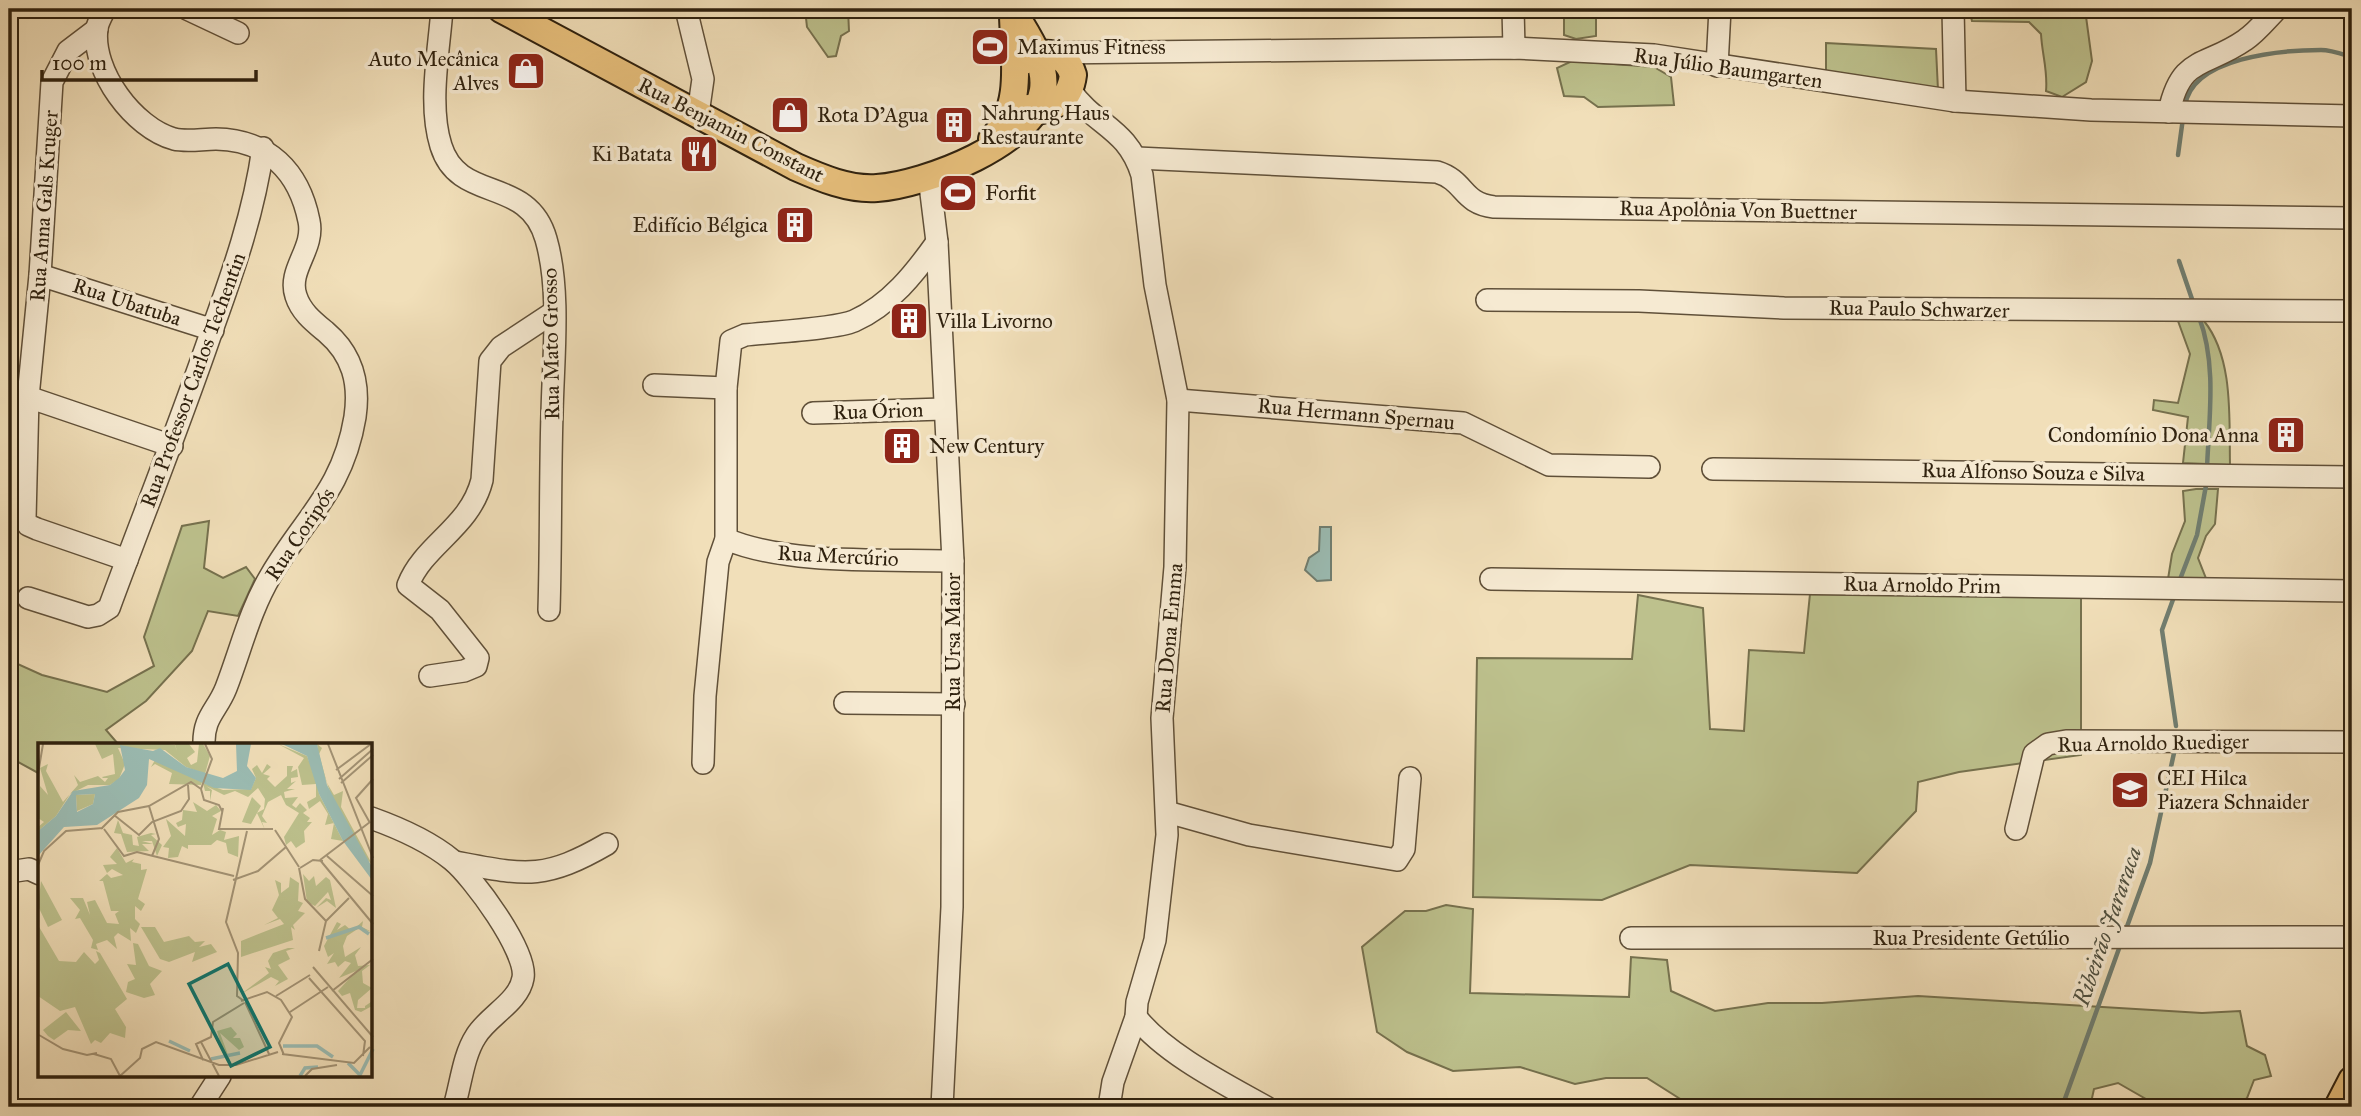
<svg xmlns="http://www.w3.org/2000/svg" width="2361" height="1116" viewBox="0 0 2361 1116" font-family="'IM FELL Great Primer',serif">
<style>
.green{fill:#bdc18d;stroke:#76714e;stroke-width:2}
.water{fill:#9bbcb3;stroke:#707e71;stroke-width:2}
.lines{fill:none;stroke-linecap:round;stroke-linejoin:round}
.stream{stroke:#707e71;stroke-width:4.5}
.minor-casing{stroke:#605039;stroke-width:24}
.major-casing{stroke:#2f210e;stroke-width:30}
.minor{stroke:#f6ead2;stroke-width:21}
.major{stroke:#e8c07c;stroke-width:26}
.labels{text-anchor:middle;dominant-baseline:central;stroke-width:7;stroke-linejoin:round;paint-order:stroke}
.poi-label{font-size:21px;fill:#2f210e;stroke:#f6ead2;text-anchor:start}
.street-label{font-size:21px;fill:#2f210e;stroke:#f6ead2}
.water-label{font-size:23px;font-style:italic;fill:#4f5040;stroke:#f6ead2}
.inset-river{fill:none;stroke:#9bbcb3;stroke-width:3.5}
.inset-road{fill:none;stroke:#a39375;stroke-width:2}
.view{fill:#0f766e;fill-opacity:0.15;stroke:#0f766e;stroke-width:3.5}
.inset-edge{fill:none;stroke:#2f210e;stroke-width:3.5}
</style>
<rect width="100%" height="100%" fill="#f1dfb9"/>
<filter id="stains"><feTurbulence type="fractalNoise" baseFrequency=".00286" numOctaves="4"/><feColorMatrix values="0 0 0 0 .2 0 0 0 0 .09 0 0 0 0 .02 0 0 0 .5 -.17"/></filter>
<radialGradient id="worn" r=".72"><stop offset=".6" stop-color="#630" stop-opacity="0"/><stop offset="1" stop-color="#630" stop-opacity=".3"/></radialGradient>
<g class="green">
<polygon points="805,9 848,9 849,31 841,36 836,56 828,57 807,27"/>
<polygon points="1564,9 1596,9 1596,36 1576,39 1564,35"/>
<path d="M1969,9H2085L2092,61L2086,82L2062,97L2046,91C2048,71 2042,54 2041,34L2029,22L1972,21Z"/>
<polygon points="1826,43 1936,49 1938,90 1826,73"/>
<polygon points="1572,61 1654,67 1671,77 1674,105 1598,107 1584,97 1564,96 1557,68"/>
<path d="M2187,319L2204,321C2234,358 2229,420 2230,465L2183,463L2188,417L2153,410L2154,400L2178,403L2190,354L2178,321Z"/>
<polygon points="2196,489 2218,489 2215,524 2206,536 2198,558 2207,581 2168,579 2172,554 2185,521 2183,491"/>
<polygon points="209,521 204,568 223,578 246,567 255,579 238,616 208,611 192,651 146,701 106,730 119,745 40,745 40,774 9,757 9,660 42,675 107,692 154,666 144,637 182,526"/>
<polygon points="1810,594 2081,597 2081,755 1959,772 1918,782 1916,811 1857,873 1690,865 1602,900 1473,897 1477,658 1632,659 1638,595 1703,608 1710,729 1744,731 1749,650 1804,653"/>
<polygon points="1446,905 1473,909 1470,993 1629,997 1631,957 1667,960 1671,991 1715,1011 1768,1003 1822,1003 1918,996 2202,1013 2240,1011 2247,1046 2265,1055 2271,1076 2254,1080 2247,1098 2235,1107 2160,1107 2118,1083 2094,1089 2090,1107 1693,1107 1647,1078 1606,1078 1575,1084 1520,1067 1453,1071 1407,1052 1377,1032 1362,947 1405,911 1426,911"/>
</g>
<polygon class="water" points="1320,527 1331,527 1331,580 1317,581 1305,570 1309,558 1319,551"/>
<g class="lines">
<g class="stream">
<path d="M2185,106C2192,57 2282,50 2321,50C2331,50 2342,54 2352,57"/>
<polyline points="2178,155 2183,118"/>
<polyline points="2179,261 2193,302"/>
<path d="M2199,317C2217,364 2209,418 2207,468"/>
<polyline points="2179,582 2197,535 2207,480"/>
<polyline points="2175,594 2162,630 2176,726"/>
<polyline points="2125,932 2150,863 2174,753"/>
<polyline points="2062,1107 2121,943"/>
</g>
<g class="minor-casing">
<g id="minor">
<path d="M105,9C102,15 98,22 97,28C91,71 134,128 174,139C187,142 202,139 216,139C268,140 299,171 309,221C315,249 287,270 296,296C301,312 314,322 326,332C353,355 360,383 355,417C343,490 305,517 271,575C250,610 241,649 226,688C217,711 203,717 204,745"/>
<polyline points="187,9 238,33"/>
<path d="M442,9C439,51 428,105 441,146C459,204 528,175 546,239C561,291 553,360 552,414C550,479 551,545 549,610"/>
<polyline points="686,9 703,79 698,114"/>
<polyline points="1513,9 1514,48"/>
<polyline points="1953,9 1955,101"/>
<polyline points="97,29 68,51 52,82 40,275 28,397 25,519 28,525 37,529 127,560"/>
<polyline points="1051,53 1514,48 1654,55 1955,101 2091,110 2352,116"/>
<polyline points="1717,66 1720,9"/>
<path d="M1070,90C1096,127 1127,127 1142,175L1155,285L1178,400L1175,567L1162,718L1167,835L1155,940L1137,1002L1136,1017L1113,1082L1109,1107"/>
<path d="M2169,112C2181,55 2205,68 2245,40C2257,32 2267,19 2277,9"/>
<path d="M1137,158L1437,172C1466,181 1461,203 1494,207L2352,218"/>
<polyline points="929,177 937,242 953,561 952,907 942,1107"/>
<polyline points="40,275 213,330"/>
<polyline points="1487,300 1639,301 1784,308 2352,311"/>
<polyline points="654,385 726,388"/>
<polyline points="28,397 172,446"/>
<polyline points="1178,400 1463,423 1549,465 1649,467"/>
<polyline points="813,413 943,409"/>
<polyline points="1713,469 2352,477"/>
<path d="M726,539C787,565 886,559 953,561"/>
<polyline points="1491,579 2352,591"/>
<path d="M28,598L88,617L98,615L109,608C143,516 179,426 211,333C233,272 254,213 263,148"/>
<path d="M430,676L464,671L476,666L478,658L440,610L408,585C424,544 470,528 482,480L490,361L501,347L554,312"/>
<polyline points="845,703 954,704"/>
<path d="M703,763L705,696L718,562L726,539V388L731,341L745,335C770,332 835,329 854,321C890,305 915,273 937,242"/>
<polyline points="1167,812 1249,835 1397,860 1404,849 1410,778"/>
<path d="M371,818C399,828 429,841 452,860C472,876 528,952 523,978C519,1002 488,1016 476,1036C463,1056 461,1084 454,1107"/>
<polyline points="2016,829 2034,754 2048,744 2066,741 2352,742"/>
<path d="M455,862C525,875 543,881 607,844"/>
<polyline points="9,872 29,869 40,874"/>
<polyline points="1631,938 2352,937"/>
<path d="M1136,1017C1165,1054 1225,1084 1266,1107"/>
<polyline points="200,1107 220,1076"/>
</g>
</g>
<g class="major-casing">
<g id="major">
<path d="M501,9L796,167C821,178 849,190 877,188C924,185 1036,143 1043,90C1047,61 1026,34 1013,11"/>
<path d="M1024,61C1043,49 1066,51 1073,75C1070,99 1056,108 1034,112L1027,108"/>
<path d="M992,139C1024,108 1014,57 1013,16"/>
<polyline points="2338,1107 2352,1080"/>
</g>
</g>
<use href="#minor" class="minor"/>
<use href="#major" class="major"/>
</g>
<defs>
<g id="stadium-square" transform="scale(2.0125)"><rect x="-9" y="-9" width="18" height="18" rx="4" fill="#8f2418" stroke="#f6ead2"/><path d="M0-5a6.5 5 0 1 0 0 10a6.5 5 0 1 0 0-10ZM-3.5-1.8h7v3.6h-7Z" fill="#fff"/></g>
<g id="shop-square" transform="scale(2.0125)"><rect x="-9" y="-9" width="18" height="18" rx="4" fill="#8f2418" stroke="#f6ead2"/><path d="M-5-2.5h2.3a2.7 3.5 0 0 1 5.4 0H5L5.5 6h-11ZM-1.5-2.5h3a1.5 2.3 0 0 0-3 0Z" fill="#fff"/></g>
<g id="building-square" transform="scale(2.0125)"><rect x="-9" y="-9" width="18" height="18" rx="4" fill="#8f2418" stroke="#f6ead2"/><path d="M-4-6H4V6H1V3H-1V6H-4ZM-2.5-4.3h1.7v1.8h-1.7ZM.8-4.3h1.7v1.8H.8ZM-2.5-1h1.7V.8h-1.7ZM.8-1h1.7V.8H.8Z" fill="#fff"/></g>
<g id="restaurant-square" transform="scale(2.0125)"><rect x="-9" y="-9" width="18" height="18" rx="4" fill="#8f2418" stroke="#f6ead2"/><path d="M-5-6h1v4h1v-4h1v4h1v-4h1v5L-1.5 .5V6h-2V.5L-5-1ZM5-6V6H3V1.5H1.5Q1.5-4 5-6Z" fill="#fff"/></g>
<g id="school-square" transform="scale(2.0125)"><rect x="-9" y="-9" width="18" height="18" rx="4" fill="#8f2418" stroke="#f6ead2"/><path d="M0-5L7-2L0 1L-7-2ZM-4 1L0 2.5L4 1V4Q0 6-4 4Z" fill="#fff"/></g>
</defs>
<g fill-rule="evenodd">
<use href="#stadium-square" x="990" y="47"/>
<use href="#shop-square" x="526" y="71"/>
<use href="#shop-square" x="790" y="115"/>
<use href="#building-square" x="954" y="125"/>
<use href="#restaurant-square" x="699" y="154"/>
<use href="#stadium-square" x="958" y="193"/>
<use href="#building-square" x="795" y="225"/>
<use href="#building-square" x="909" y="321"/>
<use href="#building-square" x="2286" y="435"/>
<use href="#building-square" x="902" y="446"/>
<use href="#school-square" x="2130" y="790"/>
</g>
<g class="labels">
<g class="poi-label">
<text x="1017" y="47">Maximus Fitness</text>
<text x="499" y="59" text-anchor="end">Auto Mecânica<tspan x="499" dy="24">Alves</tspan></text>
<text x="981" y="113">Nahrung Haus<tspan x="981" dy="24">Restaurante</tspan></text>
<text x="817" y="115">Rota D'Agua</text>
<text x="672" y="154" text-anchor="end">Ki Batata</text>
<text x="985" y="193">Forfit</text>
<text x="768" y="225" text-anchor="end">Edifício Bélgica</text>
<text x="936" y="321">Villa Livorno</text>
<text x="2259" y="435" text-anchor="end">Condomínio Dona Anna</text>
<text x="929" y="446">New Century</text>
<text x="2157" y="778">CEI Hilca<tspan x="2157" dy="24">Piazera Schnaider</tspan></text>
</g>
<g class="street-label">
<text transform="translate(1728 68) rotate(8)">Rua Júlio Baumgarten</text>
<text transform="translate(731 130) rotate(27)">Rua Benjamin Constant</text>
<text transform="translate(44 206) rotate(-86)">Rua Anna Gals Kruger</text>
<text transform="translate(1738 210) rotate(1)">Rua Apolônia Von Buettner</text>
<text transform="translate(127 302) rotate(18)">Rua Ubatuba</text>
<text transform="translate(1919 309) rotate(1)">Rua Paulo Schwarzer</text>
<text transform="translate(551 344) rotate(-91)">Rua Mato Grosso</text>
<text transform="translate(193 380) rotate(-70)">Rua Professor Carlos Techentin</text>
<text transform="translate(878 411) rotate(-2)">Rua Órion</text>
<text transform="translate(1356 414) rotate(5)">Rua Hermann Spernau</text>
<text transform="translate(2033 472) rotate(1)">Rua Alfonso Souza e Silva</text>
<text transform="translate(300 534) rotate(-56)">Rua Coripós</text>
<text transform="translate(838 556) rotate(3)">Rua Mercúrio</text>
<text transform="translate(1922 585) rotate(1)">Rua Arnoldo Prim</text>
<text transform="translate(1169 638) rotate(-85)">Rua Dona Emma</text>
<text transform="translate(953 642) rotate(-90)">Rua Ursa Maior</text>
<text transform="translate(2153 743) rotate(-1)">Rua Arnoldo Ruediger</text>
<text x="1971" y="938">Rua Presidente Getúlio</text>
</g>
<g class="water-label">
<text transform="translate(2107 926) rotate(-71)">Ribeirão Jararaca</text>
</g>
</g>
<g transform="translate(38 743)">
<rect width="334" height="334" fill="#f1dfb9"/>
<path d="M57,1H130L137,2L139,8L137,1H151L157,9L149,15L153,22L159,19L161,1H165L172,13L167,31L148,24L127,7L80,5L87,21L81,36L72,42H50L32,51L18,73L0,88V77V84L6,79L0,75L2,43L10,52L2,25L10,21L8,28L25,59L40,42L36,32L42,39L60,33L67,39L70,35H65L64,34L77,31L75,11L64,16ZM240,1L269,13L279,38L281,51L305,98L293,96L296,80L287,82L290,71L282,58L271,66L269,59L278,54V41L264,42L260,24L266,15ZM279,1L284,5L281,11L289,40L296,52L305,48L303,64L334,121L324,112L294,54L282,21ZM117,17L164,39L163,42L131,41L134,30L117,21L113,24ZM229,21L233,24L225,31L232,33L229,36L237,44L249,33V23H255L253,29L259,26L260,34L253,35V40L258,38L249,46H257L246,49L247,55L260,54L254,62L258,65L262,60L269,67L265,70L272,75L269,79H274L266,88L267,99L258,105L253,98L248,102L246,94L261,70L248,62L243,52L230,59L224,73L229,80L224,79L227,87L219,70L213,81L204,79L214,54L223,63L219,70L226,66L227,56L220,45L210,54L197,48L186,52L168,43L174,47L172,58V48H167L165,40L185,47L213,46L218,35L214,26L219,22L224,30ZM57,51L55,61L39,68L38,52ZM155,59L169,68L178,62L183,68L174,73L179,76L174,92L182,87L188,89L186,97L201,93L200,114L190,110L188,100L179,97L173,102H150V106L144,103L140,114L130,115L131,105L125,104L133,93L128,76L147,93L148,81L140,84L138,80L144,77L145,67L159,69ZM80,77L85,90L94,92L95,102L101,103L99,94L113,90L118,91L113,92L124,102L119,113L114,98H104L115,101H104L111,108L89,109L83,91L76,90ZM79,105L88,120L96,116L94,119L103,121V127L109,126L100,156L107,161L103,168L97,163V176L102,181L98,190L92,185L93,198L80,190L76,194L79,206L69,197L58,201L60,207L53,205L55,197L42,175L37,176L42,167L32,155H45L52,172L49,159L57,157L69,180L81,181L77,171L81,168H73L65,138H61L69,131L73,135L85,132L74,126L69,130L65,122L79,121L72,114ZM265,131L271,138L276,133L278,143L288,134L292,137L298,165L289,158L278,165L288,155L293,157L290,149L277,163L269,159ZM252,134L261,140L260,158L265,160L260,168L267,170L255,182L257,187L253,184L255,197L203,214V198L246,181L242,176L226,182L240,175L234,167L241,152L237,137L243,140V150L251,144ZM3,138L24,177L10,184L0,163ZM325,178L324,184L334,189L321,185L309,193L305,203L307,214L323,204L317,212L320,223L332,222L324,228L325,240L334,245L320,257L319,265H327V263L333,259L334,255V263L323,269L317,267L312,250L304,253L300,248L318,228L301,235L313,220L307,218L300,224L297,219L289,221L296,210L290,214L286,203L299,179L303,181L299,187L307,182L314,188ZM0,182L21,218L38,219L46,209L57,221L61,217L58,208L62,210L89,256L77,266L88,284L87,295L72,290L63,300L57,297L53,301L37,264L22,268L0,253ZM103,184H117L126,199L151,193L157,199L167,198L161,204L173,201L179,209L154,219L157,209L131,219L122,216ZM95,200L100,201L111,223L124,228L112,241L117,252L106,255L88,249L90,239L97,236L89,221L98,222ZM250,205H257L248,208L252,216L240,222L250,236L237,243L241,238L233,234L203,251L231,230L227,224L233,226L230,218L235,210ZM28,269L43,288L30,287L16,297L10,293L5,287ZM193,284L199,291L195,295H202L206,304L201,307L182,290L193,320L186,314L179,288Z" fill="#bdc18d"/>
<path d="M198,1H213L209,23L218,35L213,47L176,45L111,16L109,42L101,55L59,82L26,84L0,113V88L18,73L35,48L72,42L81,35L87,27L82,2L115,8L122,5L148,24L185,35L199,28ZM57,51L55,61L39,69L38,52ZM244,1H279L289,42L334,124V137L305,98L281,51L269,13Z" fill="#9bbcb3" fill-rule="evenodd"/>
<path class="inset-river" d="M288,195L321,184L331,191M131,298L152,308M245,303H279L295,314M173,316L202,310M310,320L322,332L335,306M262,333L267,325L280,324"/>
<path class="inset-road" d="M290,1L335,115M298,27L333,1M0,31L5,1M301,36L335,6M303,40L335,12M163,46L174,16L167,1M111,63L121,96L114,113M185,65L181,86H235M76,72L101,92L114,79L143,68L151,56L150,42M332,80L318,55L335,36M63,86L80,69L111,63L153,39L163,46L166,57L181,62L184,68M66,86L86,113L99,109L196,133M237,87L261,124M289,113L335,153M282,117L335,181M282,117L332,79M0,122L6,108L28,88L65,85M261,125L267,156L288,178M262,125L275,117L285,118M195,137L220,128L248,104M281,208L288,178L311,155M275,224L335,294M271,235L327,298L325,313M294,248L335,216M238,253L272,232M203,258L229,249L243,257L254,274L241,300L246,312M206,258L199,253L200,210L188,179L209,88M207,259L231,311M252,269L290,244M1,292L25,306L49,312L59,310M163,299L181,333M56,311L73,316L82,333M244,311L316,320L332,304M165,317L158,301L173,294L175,279L206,260M82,333L102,315L104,306L118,299L181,322H198L240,309M267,333L274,326L299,322"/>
<path class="view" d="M190,221L232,304L193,323L151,241Z"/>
<rect width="334" height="334" class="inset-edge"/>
</g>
<rect width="2361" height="1116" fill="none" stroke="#f1dfb9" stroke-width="35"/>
<rect x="10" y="10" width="2340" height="1095" fill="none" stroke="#2f210e" stroke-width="3.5"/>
<rect x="18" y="18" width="2326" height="1081" fill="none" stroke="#2f210e" stroke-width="2"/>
<path d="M42 70v10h214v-10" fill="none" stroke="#2f210e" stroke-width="3.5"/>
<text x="52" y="70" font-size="21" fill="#2f210e" stroke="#f6ead2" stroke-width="5" paint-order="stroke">100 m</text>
<rect width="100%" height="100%" filter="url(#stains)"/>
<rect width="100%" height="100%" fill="url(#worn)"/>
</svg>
